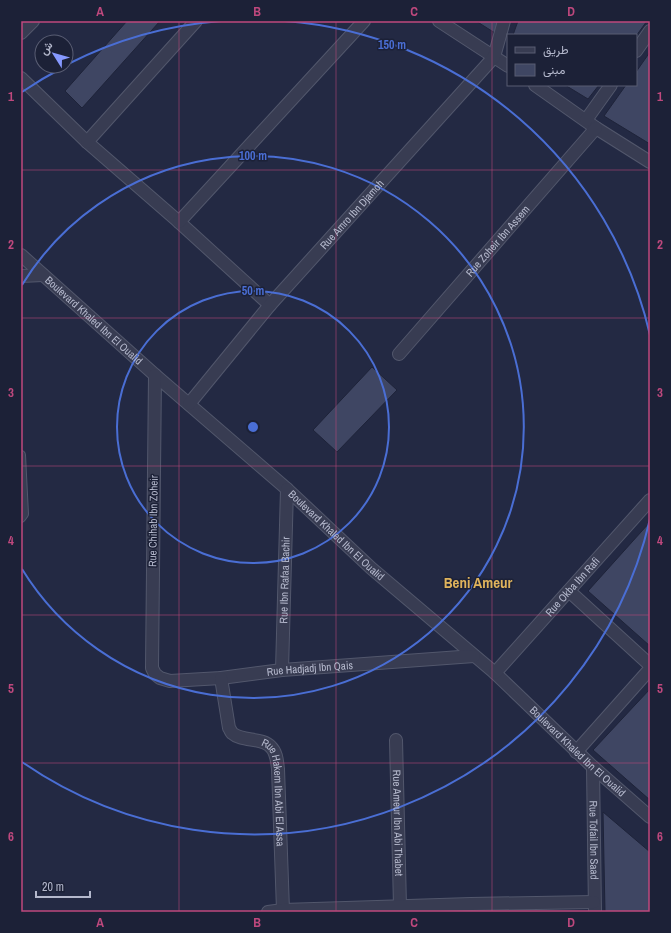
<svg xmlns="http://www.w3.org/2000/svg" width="671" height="933" viewBox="0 0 671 933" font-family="'Archivo Narrow',Vazirmatn,sans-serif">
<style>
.building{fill:#3f4663;stroke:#1e2339}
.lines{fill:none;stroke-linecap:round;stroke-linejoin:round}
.lane-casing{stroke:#52576c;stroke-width:10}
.street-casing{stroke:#52576c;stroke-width:14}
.lane{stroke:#383c52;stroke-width:8}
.street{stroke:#383c52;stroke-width:12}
.grid{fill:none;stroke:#be487d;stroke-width:1;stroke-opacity:0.55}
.ring{fill:none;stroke:#4a6ed4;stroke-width:2}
.labels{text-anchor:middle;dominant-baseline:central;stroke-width:3;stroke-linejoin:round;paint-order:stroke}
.street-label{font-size:11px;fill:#b4b8cc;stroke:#1c2137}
.district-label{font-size:15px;font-weight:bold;fill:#dfb35c;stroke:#1c2137}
.centre{fill:#4a6ed4;stroke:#1c2137;stroke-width:2}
.ring-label{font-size:12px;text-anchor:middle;font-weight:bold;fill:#4a6ed4;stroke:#1c2137;stroke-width:3;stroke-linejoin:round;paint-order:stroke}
.neatline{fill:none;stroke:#be487d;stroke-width:1.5}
.grid-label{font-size:13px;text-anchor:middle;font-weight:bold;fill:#be487d}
</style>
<rect width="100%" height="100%" fill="#232943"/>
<g class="building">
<polygon points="127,21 160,21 82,108 65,91"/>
<polygon points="476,21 498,21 495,33"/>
<polygon points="518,21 647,21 636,36 513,35"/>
<polygon points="650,52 650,144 604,116 626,85 636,85 636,72"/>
<polygon points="565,85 599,85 588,99"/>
<polygon points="372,367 397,390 337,452 313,430"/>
<polygon points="650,522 650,646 588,591"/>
<polygon points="650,689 650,800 593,750"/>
<polygon points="603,812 650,852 650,912 605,912"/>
</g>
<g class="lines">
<g class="lane-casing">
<polyline id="lane" points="21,455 24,514 21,518"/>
</g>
<g class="street-casing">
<g id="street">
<polyline points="439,21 508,66"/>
<polyline points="21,33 33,21"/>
<polyline points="636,51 650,31"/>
<polyline points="21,78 87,142 179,222 270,305"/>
<polyline points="535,85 596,128 650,162"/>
<polyline points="586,120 611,85"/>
<polyline points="87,142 196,21"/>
<polyline points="179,222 364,21"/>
<path id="s1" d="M21,255L155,375L287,489L371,568L495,673L593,767L650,817"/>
<polyline points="21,276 43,275"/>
<path id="s2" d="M399,354L596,128"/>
<path id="s3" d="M155,375L152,668L155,674L160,678L170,681L221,678L282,670L474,656"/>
<path id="s4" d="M189,404L270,305L494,57L504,21"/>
<polyline points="569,591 650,665"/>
<path id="s5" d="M282,670L287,489"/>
<path id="s6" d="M495,673L650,500"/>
<path id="s7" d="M221,678L229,728C230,729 231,732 232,733C242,742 262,737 271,747C277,753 277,762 278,769L283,910"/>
<path id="s8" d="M396,740L400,906"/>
<polyline points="576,752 650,669"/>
<path id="s9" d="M593,767L595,912"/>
<polyline points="268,912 283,910 471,904 594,902"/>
</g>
</g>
<use href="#lane" class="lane"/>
<use href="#street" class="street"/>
</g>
<path class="grid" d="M179,21V912M336,21V912M492,21V912M21,170H650M21,318H650M21,466H650M21,615H650M21,763H650"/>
<g class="ring">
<circle cx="253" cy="427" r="136"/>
<path d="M22 285A271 271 0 1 1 22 569"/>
<path d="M650 519A407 407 0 0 1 22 762M22 92A407 407 0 0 1 62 68M68 64A407 407 0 0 1 221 21M285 21A407 407 0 0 1 650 335"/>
</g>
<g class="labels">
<g class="street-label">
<text stroke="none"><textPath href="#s4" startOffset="250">Rue Amro Ibn Djamoh</textPath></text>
<text stroke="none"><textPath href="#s2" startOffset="150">Rue Zoheir Ibn Assem</textPath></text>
<text stroke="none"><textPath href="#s1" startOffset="98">Boulevard Khaled Ibn El Oualid</textPath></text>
<text transform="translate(153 521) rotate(-89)">Rue Chihab Ibn Zoheir</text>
<text stroke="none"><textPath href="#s1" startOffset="422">Boulevard Khaled Ibn El Oualid</textPath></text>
<text stroke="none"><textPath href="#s5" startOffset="90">Rue Ibn Rafaa Bachir</textPath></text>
<text stroke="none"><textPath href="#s6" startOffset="116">Rue Okba Ibn Rafi</textPath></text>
<text stroke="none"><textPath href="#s3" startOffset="457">Rue Hadjadj Ibn Qais</textPath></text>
<text stroke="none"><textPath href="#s1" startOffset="746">Boulevard Khaled Ibn El Oualid</textPath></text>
<text stroke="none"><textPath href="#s7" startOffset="144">Rue Hakem Ibn Abi El Assa</textPath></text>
<text stroke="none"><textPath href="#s8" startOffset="83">Rue Ameur Ibn Abi Thabet</textPath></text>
<text stroke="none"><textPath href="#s9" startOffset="73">Rue Tofail Ibn Saad</textPath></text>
</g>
<g class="district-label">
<text x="478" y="582">Beni Ameur</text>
</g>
</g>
<circle cx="253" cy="427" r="6" class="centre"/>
<g class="ring-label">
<text x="392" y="49">150 m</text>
<text x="253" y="160">100 m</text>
<text x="253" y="295">50 m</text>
</g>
<rect width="671" height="933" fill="none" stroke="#1c2137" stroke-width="44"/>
<rect x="507" y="34" width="130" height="52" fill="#1c2137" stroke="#595d73"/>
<rect x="515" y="47" width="20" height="6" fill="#383c52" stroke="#595d73"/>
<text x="543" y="54" font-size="12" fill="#b4b8cc">طريق</text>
<rect x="515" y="64" width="20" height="12" fill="#3f4663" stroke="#595d73"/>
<text x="543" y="74" font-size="12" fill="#b4b8cc">مبنى</text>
<g transform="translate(54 54) rotate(307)"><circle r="19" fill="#1c2137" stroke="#595d73"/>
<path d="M0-3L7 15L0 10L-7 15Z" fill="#8699ff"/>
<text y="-6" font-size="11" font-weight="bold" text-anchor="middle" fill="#b4b8cc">ش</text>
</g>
<path d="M36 891v6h54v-6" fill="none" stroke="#b4b8cc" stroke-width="2"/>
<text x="42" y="891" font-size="12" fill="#b4b8cc" stroke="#1c2137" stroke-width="3" paint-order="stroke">20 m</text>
<rect x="22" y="22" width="627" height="889" class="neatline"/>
<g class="grid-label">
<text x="100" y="16">A</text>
<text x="257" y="16">B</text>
<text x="414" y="16">C</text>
<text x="571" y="16">D</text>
<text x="11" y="101">1</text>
<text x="660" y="101">1</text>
<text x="11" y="249">2</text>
<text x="660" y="249">2</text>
<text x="11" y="397">3</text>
<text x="660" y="397">3</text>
<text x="11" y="545">4</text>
<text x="660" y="545">4</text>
<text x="11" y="693">5</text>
<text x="660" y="693">5</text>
<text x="11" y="841">6</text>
<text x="660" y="841">6</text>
<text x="100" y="927">A</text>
<text x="257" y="927">B</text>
<text x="414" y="927">C</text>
<text x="571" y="927">D</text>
</g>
</svg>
